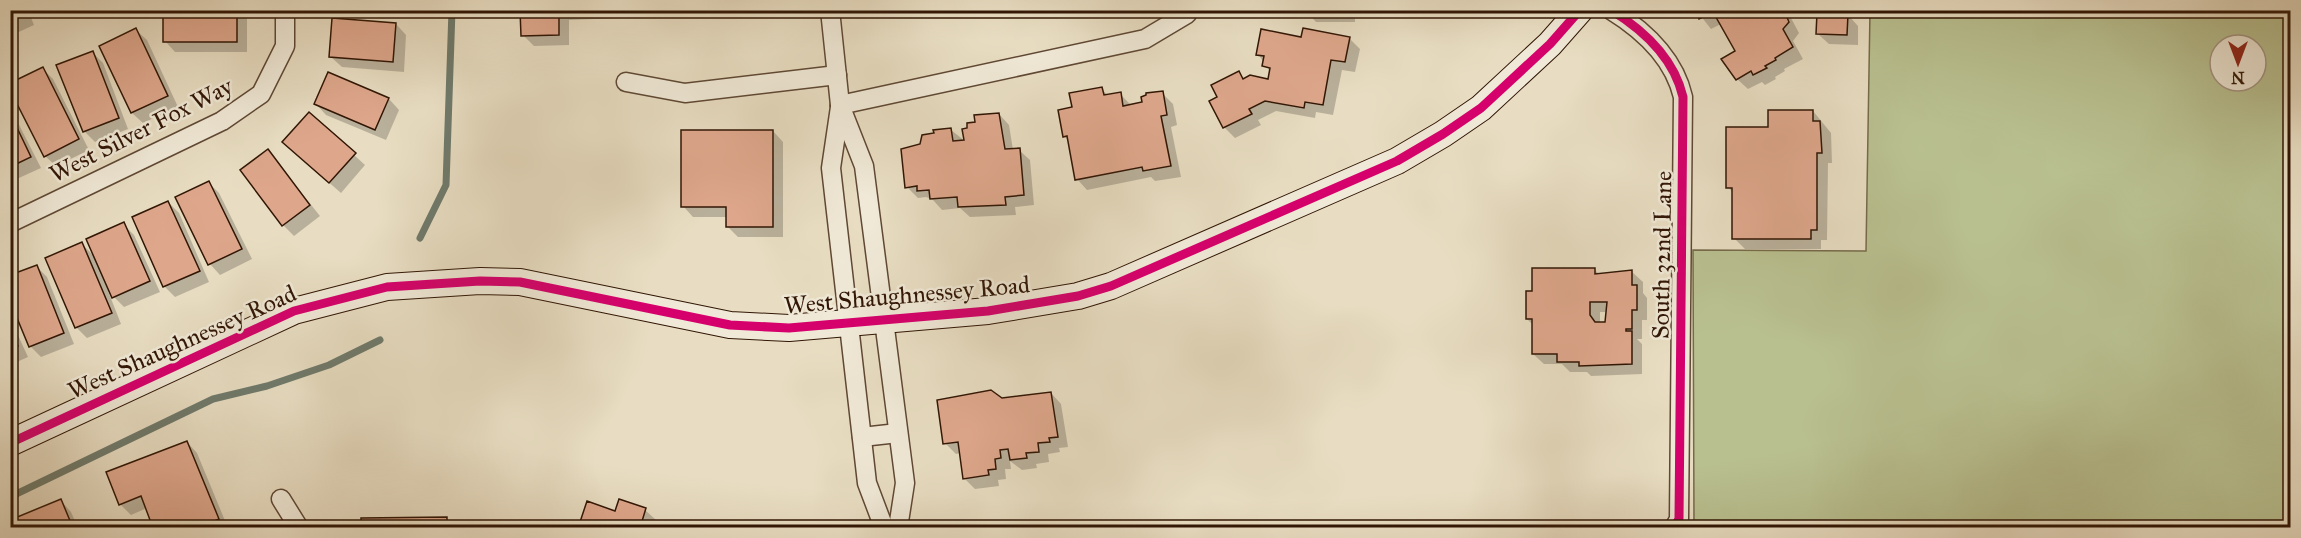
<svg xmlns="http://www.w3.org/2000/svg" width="2301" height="538" viewBox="0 0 2301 538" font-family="'IM FELL Great Primer',serif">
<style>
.green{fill:#b9c090;stroke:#756b4a;stroke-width:1.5;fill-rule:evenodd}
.shadow{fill:#0003;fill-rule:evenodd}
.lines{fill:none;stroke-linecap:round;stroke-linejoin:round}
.stream{stroke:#6f7a6b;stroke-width:7}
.building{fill:#dea78c;stroke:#311605;stroke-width:1.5;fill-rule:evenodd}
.street-casing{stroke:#5f4834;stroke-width:21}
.secondary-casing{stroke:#311605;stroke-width:28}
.street{stroke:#f0e9d7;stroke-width:18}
.secondary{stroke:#f0e9d7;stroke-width:26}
.cycleway-casing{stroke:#f0e9d7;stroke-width:13}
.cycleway{stroke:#d6006c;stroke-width:9}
.labels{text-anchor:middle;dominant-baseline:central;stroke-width:5;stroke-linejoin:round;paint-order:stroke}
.street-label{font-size:24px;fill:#311605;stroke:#f0e9d7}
</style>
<rect width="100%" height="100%" fill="#e8ddc2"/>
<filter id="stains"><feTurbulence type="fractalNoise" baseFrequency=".00333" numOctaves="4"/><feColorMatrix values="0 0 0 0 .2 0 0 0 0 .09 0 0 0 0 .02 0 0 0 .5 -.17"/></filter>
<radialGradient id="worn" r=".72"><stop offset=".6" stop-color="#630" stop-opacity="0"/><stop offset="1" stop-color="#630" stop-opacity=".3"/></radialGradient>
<path class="green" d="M1870,11H2290V527H1694L1693,250L1866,251ZM2220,45H2256V81H2220Z"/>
<g class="shadow">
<polygon points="10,10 28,10 34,25 10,36"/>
<polygon points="165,10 241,10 247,17 247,52 175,52 165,41"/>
<polygon points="339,10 408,10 408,16 344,16"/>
<polygon points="522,10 621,10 621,18 569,20 569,45 534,46 523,35"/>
<polygon points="1397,10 1355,15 1355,22 1316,22 1305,10"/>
<polygon points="1696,10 1795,10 1791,18 1799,33 1793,41 1803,59 1784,69 1785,71 1775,77 1776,79 1765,85 1762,82 1748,89 1737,79 1737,52 1721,24 1711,29"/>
<polygon points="1848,15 1858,26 1858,45 1829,44 1818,34"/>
<polygon points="396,24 406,35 404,72 342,67 331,57"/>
<polygon points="136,30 147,40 178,107 143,123 132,113 101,46"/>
<polygon points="1349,38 1360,49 1355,72 1342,70 1333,115 1316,112 1315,118 1276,111 1258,120 1261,125 1235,138 1224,127 1219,98 1239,73 1245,80 1269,81 1271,73 1258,54 1302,39"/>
<polygon points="92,52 103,63 128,129 95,142 84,131"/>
<polygon points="43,69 53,79 89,150 56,166 45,156"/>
<polygon points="1101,89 1109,96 1120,94 1131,105 1144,104 1162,93 1173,104 1177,125 1171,127 1181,177 1155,181 1151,177 1087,190 1077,179 1069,141 1064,136 1073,108"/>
<polygon points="389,99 399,110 386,140 326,115 316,104"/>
<polygon points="10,107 41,168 10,182"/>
<polygon points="1813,111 1831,133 1832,163 1828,163 1827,240 1821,240 1821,249 1745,249 1734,238 1734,194 1728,187 1769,128"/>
<polygon points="309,114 365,165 341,193 295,153"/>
<polygon points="999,114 1009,125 1013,150 1019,150 1030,160 1034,205 1015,207 1016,215 970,217 960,208 942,210 933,200 926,197 918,198 907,187 921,146 951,130 965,141"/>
<polygon points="773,131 783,142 783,237 738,237 728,227 728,217 693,217 683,206"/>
<polygon points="268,151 320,216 294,236 283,225"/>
<polygon points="208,182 219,193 252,259 220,275 210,264"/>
<polygon points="168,202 179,213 209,282 175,297 164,286"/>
<polygon points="123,224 134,235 160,292 124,307 108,291 121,324 87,338 76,327 82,244 96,258"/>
<polygon points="36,266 47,277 74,344 41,357 30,346"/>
<path d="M1594,269L1600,275L1632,272L1643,282V293L1647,298V320H1642V339H1637L1642,344V374L1591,376L1587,372H1570L1562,364H1544L1533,354V325L1527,319L1533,292ZM1600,312H1607L1606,324H1600Z"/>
<polygon points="10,318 28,357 10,365"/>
<polygon points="1051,393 1061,404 1068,447 1059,448 1060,452 1048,454 1049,462 1036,464 1037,468 1022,470 1010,461 1011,469 1005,469 1006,479 998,480 999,486 975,489 964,478 961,453 956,454 945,443 1001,400"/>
<polygon points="187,442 197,453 228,528 155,528 147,508 131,515 120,504"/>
<polygon points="61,501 71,512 78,528 10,528"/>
<polygon points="645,510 656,520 654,528 579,528 616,513"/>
<polygon points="446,519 455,528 362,528"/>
</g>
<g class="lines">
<g class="stream">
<polyline points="420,238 446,185 452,10"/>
<polyline points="10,497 213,399 267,386 329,365 380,340"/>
</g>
</g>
<g class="building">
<polygon points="10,10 23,10 25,14 10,20"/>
<rect x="163" y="10" width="74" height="32"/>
<polygon points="520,10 559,10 559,35 521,36"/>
<polygon points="1303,10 1345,10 1345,11 1320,13"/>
<polygon points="1695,10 1784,10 1789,22 1783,29 1793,47 1775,58 1776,60 1765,66 1767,68 1753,75 1751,71 1736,80 1721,59 1735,51 1713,12 1699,19"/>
<polygon points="1817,13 1848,14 1847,35 1816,34"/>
<polygon points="332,18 396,23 393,62 329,57"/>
<polygon points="136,28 168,96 131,113 99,46"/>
<polygon points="1303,28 1350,37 1345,62 1331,60 1323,105 1305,102 1304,108 1265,101 1249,109 1252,114 1223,128 1209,101 1217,97 1211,85 1239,71 1243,79 1250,75 1268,79 1270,68 1262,66 1264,56 1256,55 1261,29 1301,37"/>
<polygon points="93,51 119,118 83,132 56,65"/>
<polygon points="43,67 79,139 44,157 10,90 10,83"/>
<polygon points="328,72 389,98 375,130 314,104"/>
<polygon points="1102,87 1104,95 1121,92 1123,106 1142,102 1141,97 1146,95 1146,93 1163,91 1167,115 1161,116 1171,166 1143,171 1142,167 1075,180 1067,136 1063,137 1058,110 1072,107 1069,93"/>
<polygon points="1768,110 1813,110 1813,121 1820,121 1822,153 1817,153 1817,230 1811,230 1811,239 1732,239 1732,188 1726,188 1726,127 1768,127"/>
<polygon points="309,112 356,153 329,183 282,142"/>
<polygon points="10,113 31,157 10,167"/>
<polygon points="999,113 1005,149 1020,148 1024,195 1005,197 1006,205 958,207 957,197 930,199 929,190 917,191 917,186 905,188 901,149 920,144 922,135 934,133 933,130 951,128 953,141 964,140 962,129 967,128 967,123 975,122 974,115"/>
<polygon points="681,130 773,130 773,227 726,227 726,207 681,207"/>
<polygon points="268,149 310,205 282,226 240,170"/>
<polygon points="209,181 242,249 208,265 175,197"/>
<polygon points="168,201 200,271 163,287 132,217"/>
<polygon points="124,222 150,281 112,298 86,239"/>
<polygon points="82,242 112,313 75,328 45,258"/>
<polygon points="37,265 64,333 29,347 10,301 10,275"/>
<path d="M1532,268H1595V274L1632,270V285H1637V310H1632V329H1626V331H1632V364L1579,366V362H1557V354H1532V319H1526V291H1532ZM1590,302H1607L1605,322H1595L1590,315Z"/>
<polygon points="10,329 18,346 10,350"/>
<polygon points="991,390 1002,398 1051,392 1058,437 1049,438 1050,442 1038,443 1039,452 1026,453 1027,458 1010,460 1008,449 1000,450 1001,458 995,459 996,469 988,470 989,475 963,479 958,442 943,444 937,400"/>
<polygon points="187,441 219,519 199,528 153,528 141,496 119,505 106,472"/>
<polygon points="61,499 73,528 10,528 10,520"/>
<polygon points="619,499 646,508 640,528 578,528 587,501 615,511"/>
<polygon points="447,517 447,528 361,528 361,518"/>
</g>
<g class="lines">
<g class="street-casing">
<g id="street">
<polyline points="830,10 840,105 864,166 905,483 898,528"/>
<path d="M1611,10C1645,31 1674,58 1683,97L1679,519L1674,528"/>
<polyline points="626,82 685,93 837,75"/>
<polyline points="840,105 1145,39 1187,14"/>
<polyline points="840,107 831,168 867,483 884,528"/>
<polyline points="10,223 222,121 261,94 285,46 285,10"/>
<polyline points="862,437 898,433"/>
<polyline points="281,499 299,528"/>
</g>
</g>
<g class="secondary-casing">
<polyline id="secondary" points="10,443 294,311 387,287 480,281 520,282 730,325 789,328 988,311 1078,296 1111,286 1397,161 1443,134 1481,108 1550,44 1580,10"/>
</g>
<use href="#street" class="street"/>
<use href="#secondary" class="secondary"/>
<g class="cycleway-casing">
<g id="cycleway">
<path d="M1611,10C1645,31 1674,58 1683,97L1679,519L1674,528"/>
<polyline points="10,443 294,311 387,287 480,281 520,282 730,325 789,328 988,311 1078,296 1111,286 1397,161 1443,134 1481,108 1550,44 1580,10"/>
</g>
</g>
<use href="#cycleway" class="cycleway"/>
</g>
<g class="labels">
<g class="street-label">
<text transform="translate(141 130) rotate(-27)">West Silver Fox Way</text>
<text transform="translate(1662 255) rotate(-89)">South 32nd Lane</text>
<text transform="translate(907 295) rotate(-5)">West Shaughnessey Road</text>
<text transform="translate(182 342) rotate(-24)">West Shaughnessey Road</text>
</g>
</g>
<rect width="2301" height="538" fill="none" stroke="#e8ddc2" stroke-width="36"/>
<rect x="12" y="12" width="2277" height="514" fill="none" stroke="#311605" stroke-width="3"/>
<rect x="18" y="18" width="2265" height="502" fill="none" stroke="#311605" stroke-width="1.5"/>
<g transform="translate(2238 63) rotate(180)"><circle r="28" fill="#f0e9d7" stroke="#a49583" stroke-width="1.5"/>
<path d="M0-4.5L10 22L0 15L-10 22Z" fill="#8f2418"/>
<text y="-9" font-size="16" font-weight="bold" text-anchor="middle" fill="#311605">N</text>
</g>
<rect width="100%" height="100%" filter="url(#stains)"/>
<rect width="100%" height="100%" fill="url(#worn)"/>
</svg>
